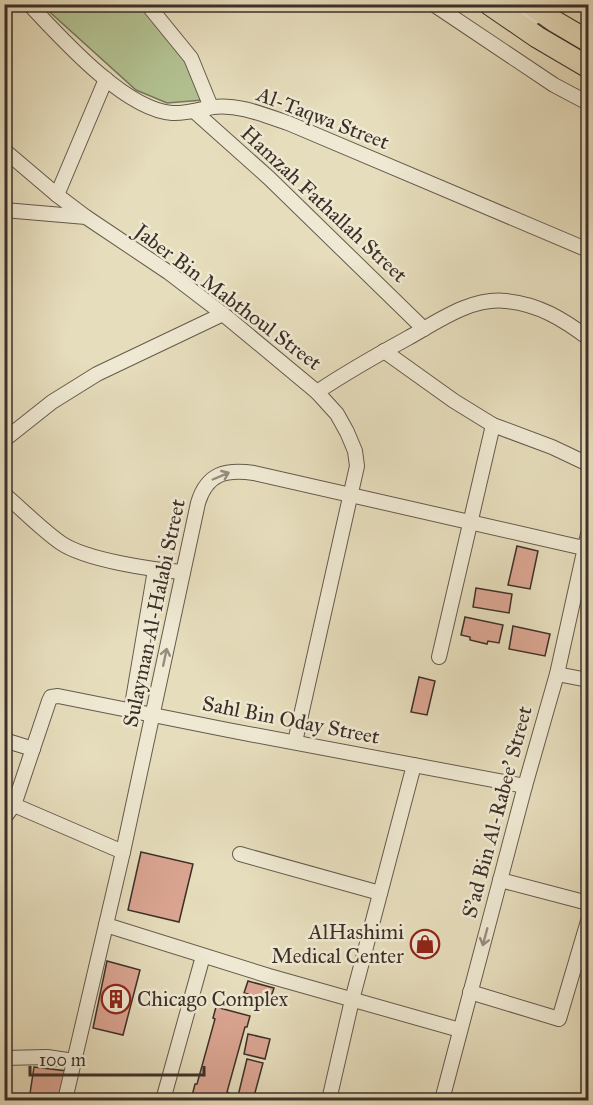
<svg xmlns="http://www.w3.org/2000/svg" width="593" height="1105" viewBox="0 0 593 1105" font-family="'IM FELL Great Primer',serif">
<style>
.green{fill:#b3c292;stroke:#78785d;stroke-width:1.5}
.building{fill:#dba592;stroke:#3c2f28;stroke-width:1.5}
.lines{fill:none;stroke-linecap:round;stroke-linejoin:round}
.minor-casing{stroke:#665a4d;stroke-width:16}
.highway-casing{stroke:#3c2f28;stroke-width:23}
.minor{stroke:#efe9d3;stroke-width:14}
.highway{stroke:#e6ddbc;stroke-width:21}
.oneway{stroke:#968c7e}
.labels{text-anchor:middle;dominant-baseline:central;stroke-width:5;stroke-linejoin:round;paint-order:stroke}
.street-label{font-size:21px;fill:#3c2f28;stroke:#efe9d3}
.poi-label{font-size:21px;fill:#3c2f28;stroke:#efe9d3;text-anchor:end}
</style>
<rect width="100%" height="100%" fill="#e6ddbc"/>
<filter id="stains"><feTurbulence type="fractalNoise" baseFrequency=".00333" numOctaves="4"/><feColorMatrix values="0 0 0 0 .2 0 0 0 0 .09 0 0 0 0 .02 0 0 0 .5 -.17"/></filter>
<radialGradient id="worn" r=".72"><stop offset=".6" stop-color="#630" stop-opacity="0"/><stop offset="1" stop-color="#630" stop-opacity=".3"/></radialGradient>
<polygon class="green" points="42,5 150,5 188,46 203,100 167,103 136,90"/>
<g class="building">
<polygon points="517,546 538,551 530,589 508,585"/>
<polygon points="476,588 512,594 509,613 473,607"/>
<polygon points="465,617 503,625 499,643 488,641 487,644 470,640 470,637 461,635"/>
<polygon points="513,626 550,634 545,656 509,649"/>
<polygon points="419,677 435,681 427,715 411,712"/>
<polygon points="141,852 193,864 179,922 128,910"/>
<polygon points="107,961 140,970 123,1035 93,1028"/>
<polygon points="248,981 274,988 270,1000 244,993"/>
<polygon points="216,1007 250,1016 247,1027 245,1027 227,1092 229,1093 227,1100 211,1100 192,1096 195,1084 197,1084 215,1019 213,1018"/>
<polygon points="248,1034 270,1039 265,1059 244,1054"/>
<polygon points="247,1059 263,1063 253,1100 237,1100"/>
<polygon points="34,1067 67,1071 57,1100 29,1100"/>
</g>
<g class="lines">
<g class="minor-casing">
<g id="minor">
<path d="M29,4C61,38 125,110 172,113C186,114 200,109 213,107C239,104 264,115 288,123L588,250"/>
<polyline points="147,4 191,58 211,107"/>
<polyline points="433,4 554,85 588,103"/>
<polyline points="517,4 535,17"/>
<polyline points="194,111 269,178 424,329"/>
<polyline points="4,150 57,195 86,217"/>
<polyline points="57,195 106,79"/>
<polyline points="4,210 86,217 168,272 223,314 317,392 337,414 347,432 355,451 357,466 295,742"/>
<polyline points="384,351 454,401 493,425 552,447 588,464"/>
<path d="M317,392C347,372 377,355 408,338C437,322 471,297 506,301C538,304 563,319 588,338"/>
<polyline points="4,440 52,402 97,374 223,314"/>
<path d="M4,494C23,510 41,529 61,543C86,560 153,570 183,572"/>
<polyline points="439,657 493,425"/>
<polyline points="557,674 588,680"/>
<polyline points="131,711 155,570"/>
<polyline points="4,740 33,749"/>
<polyline points="14,805 123,852"/>
<polyline points="4,818 14,805 49,701 51,697 58,696 228,730 525,786"/>
<polyline points="240,854 380,893"/>
<polyline points="500,880 588,903"/>
<polyline points="106,925 269,976 460,1030"/>
<polyline points="470,992 559,1019 588,921"/>
<polyline points="4,1058 47,1057 74,1061"/>
<path d="M65,1100L123,852L198,503C207,473 226,469 254,473L588,549"/>
<polyline points="163,1100 203,956"/>
<polyline points="329,1100 352,1000 414,765"/>
<polyline points="442,1100 525,786 557,674 588,534"/>
</g>
</g>
<g class="highway-casing">
<g id="highway">
<polyline points="489,4 537,37 588,67"/>
<polyline points="530,4 554,21 588,41"/>
</g>
</g>
<use href="#minor" class="minor"/>
<use href="#highway" class="highway"/>
</g>
<defs><path id="oneway-shaft" d="M-6 0H5M1.5-3L5.5 0L1.5 3" fill="none" stroke-width="1.6" stroke-linecap="round" stroke-linejoin="round" transform="scale(1.5)"/></defs>
<g class="oneway">
<use href="#oneway-shaft" transform="translate(221 476) rotate(-23)"/>
<use href="#oneway-shaft" transform="translate(165 657) rotate(-78)"/>
<use href="#oneway-shaft" transform="translate(485 937) rotate(105)"/>
</g>
<defs>
<g id="shop-ring" transform="scale(1.5)"><circle r="9.5" fill="#efe9d3" stroke="#8f2418" stroke-width="1.5"/><path d="M-5-2.5h2.3a2.7 3.5 0 0 1 5.4 0H5L5.5 6h-11ZM-1.5-2.5h3a1.5 2.3 0 0 0-3 0Z" fill="#8f2418"/></g>
<g id="building-ring" transform="scale(1.5)"><circle r="9.5" fill="#efe9d3" stroke="#8f2418" stroke-width="1.5"/><path d="M-4-6H4V6H1V3H-1V6H-4ZM-2.5-4.3h1.7v1.8h-1.7ZM.8-4.3h1.7v1.8H.8ZM-2.5-1h1.7V.8h-1.7ZM.8-1h1.7V.8H.8Z" fill="#8f2418"/></g>
</defs>
<g fill-rule="evenodd">
<use href="#shop-ring" x="425" y="944"/>
<use href="#building-ring" x="116" y="999"/>
</g>
<g class="labels">
<g class="street-label">
<text transform="translate(323 118) rotate(21)">Al-Taqwa Street</text>
<text transform="translate(324 204) rotate(43)">Hamzah Fathallah Street</text>
<text transform="translate(228 297) rotate(37)">Jaber Bin Mabthoul Street</text>
<text transform="translate(154 613) rotate(-78)">Sulayman Al-Halabi Street</text>
<text transform="translate(291 720) rotate(11)">Sahl Bin Oday Street</text>
<text transform="translate(497 812) rotate(-75)">S'ad Bin Al-Rabee' Street</text>
</g>
<g class="poi-label">
<text x="404" y="932">AlHashimi<tspan x="404" dy="24">Medical Center</tspan></text>
<text x="137" y="999" text-anchor="start">Chicago Complex</text>
</g>
</g>
<rect width="593" height="1105" fill="none" stroke="#e6ddbc" stroke-width="24"/>
<rect x="6" y="6" width="581" height="1093" fill="none" stroke="#3c2f28" stroke-width="3"/>
<rect x="12" y="12" width="569" height="1081" fill="none" stroke="#3c2f28" stroke-width="1.5"/>
<path d="M30 1066v9h174v-9" fill="none" stroke="#3c2f28" stroke-width="3"/>
<text x="39" y="1066" font-size="18" fill="#3c2f28" stroke="#efe9d3" stroke-width="4.5" paint-order="stroke">100 m</text>
<rect width="100%" height="100%" filter="url(#stains)"/>
<rect width="100%" height="100%" fill="url(#worn)"/>
</svg>
